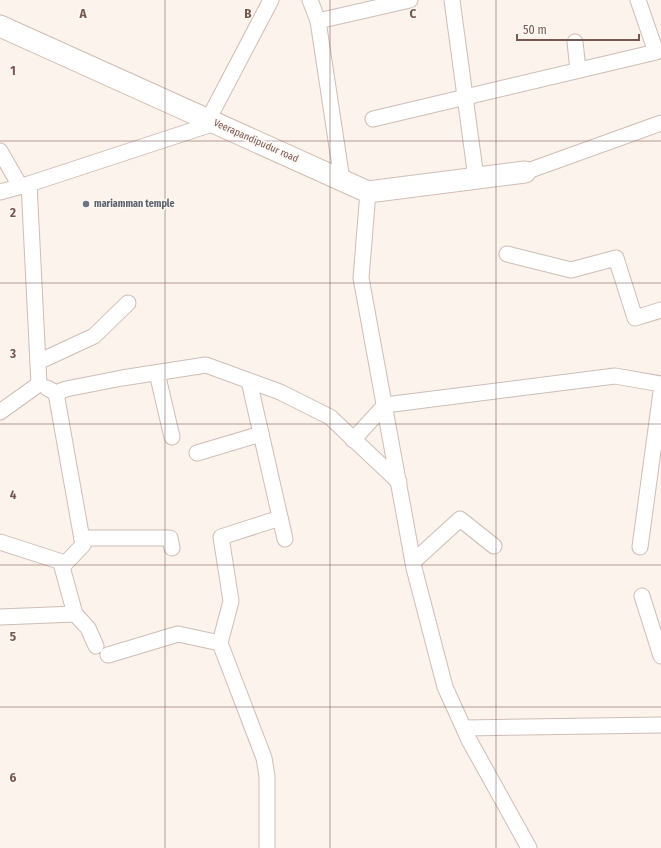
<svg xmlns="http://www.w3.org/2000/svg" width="661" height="848" viewBox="0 0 661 848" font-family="'Fira Sans Condensed',sans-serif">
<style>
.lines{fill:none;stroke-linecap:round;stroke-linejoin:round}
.street-casing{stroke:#cfbdb5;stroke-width:17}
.secondary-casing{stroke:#d2bdb3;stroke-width:23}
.street{stroke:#fff;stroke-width:15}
.secondary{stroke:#fff;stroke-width:21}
.grid{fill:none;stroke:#755951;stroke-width:1;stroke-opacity:0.55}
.worship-dot{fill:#6b7280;stroke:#fef8f3;stroke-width:1.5}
.labels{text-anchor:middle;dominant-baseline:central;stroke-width:3;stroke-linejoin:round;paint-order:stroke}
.street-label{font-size:10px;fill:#755951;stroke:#fef8f3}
.worship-label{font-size:10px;font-weight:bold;fill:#5b616d;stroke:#fef8f3;text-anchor:start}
.grid-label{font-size:13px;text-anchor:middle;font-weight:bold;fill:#755951;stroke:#fef8f3;stroke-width:3;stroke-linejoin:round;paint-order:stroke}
</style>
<rect width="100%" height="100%" fill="#fbf3ec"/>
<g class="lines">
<g class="street-casing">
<g id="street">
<polyline points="310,0 318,21"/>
<polyline points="452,0 476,178"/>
<polyline points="575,42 578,70"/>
<polyline points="373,119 656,52 638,0"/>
<polyline points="208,120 271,0"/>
<polyline points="0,151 20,186"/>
<polyline points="525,172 661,123"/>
<polyline points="342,180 318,21 410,0"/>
<polyline points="0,192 29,184"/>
<polyline points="368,192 361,278 414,568 445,687 469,740 529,848"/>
<polyline points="507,254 571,270 616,258 635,318 661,310"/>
<polyline points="38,362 94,336 128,303"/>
<polyline points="157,373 172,437"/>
<polyline points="249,381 285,539"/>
<polyline points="47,388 56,393 83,545 62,567 75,614 88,628 96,646"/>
<polyline points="56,393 66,389 122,378 206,365 280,392 330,417 399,482"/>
<polyline points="0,412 39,384 29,184 215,123"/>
<polyline points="353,440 385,405 615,376 661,384"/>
<polyline points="197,453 261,434"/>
<polyline points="82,538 170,538 172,548"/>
<polyline points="0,542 65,563"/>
<polyline points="640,547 661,392"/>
<polyline points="413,562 460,519 494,546"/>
<polyline points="642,596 661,656"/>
<polyline points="0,617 75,614"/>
<polyline points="220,643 264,758 267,776 267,848"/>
<polyline points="108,655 178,634 220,643 231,601 221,537 280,518"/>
<polyline points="464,728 661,725"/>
</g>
</g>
<g class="secondary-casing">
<polyline id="secondary" points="0,26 368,192 525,172"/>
</g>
<use href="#street" class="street"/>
<use href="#secondary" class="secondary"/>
</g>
<path class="grid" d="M165,0V848M330,0V848M496,0V848M0,141H661M0,283H661M0,424H661M0,565H661M0,707H661"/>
<circle class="worship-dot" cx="86" cy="204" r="4"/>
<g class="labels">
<g class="street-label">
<text transform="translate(256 141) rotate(24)">Veerapandipudur road</text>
</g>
<g class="worship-label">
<text x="94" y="204">mariamman temple</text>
</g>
</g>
<g class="grid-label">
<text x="83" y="18">A</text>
<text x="248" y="18">B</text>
<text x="413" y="18">C</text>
<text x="13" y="75">1</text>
<text x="13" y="217">2</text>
<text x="13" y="358">3</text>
<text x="13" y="499">4</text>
<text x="13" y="641">5</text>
<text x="13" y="782">6</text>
</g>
<path d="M517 34v6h122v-6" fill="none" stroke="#755951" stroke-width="2"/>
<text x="523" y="34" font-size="12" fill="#755951" stroke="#fef8f3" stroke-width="3" paint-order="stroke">50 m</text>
</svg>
